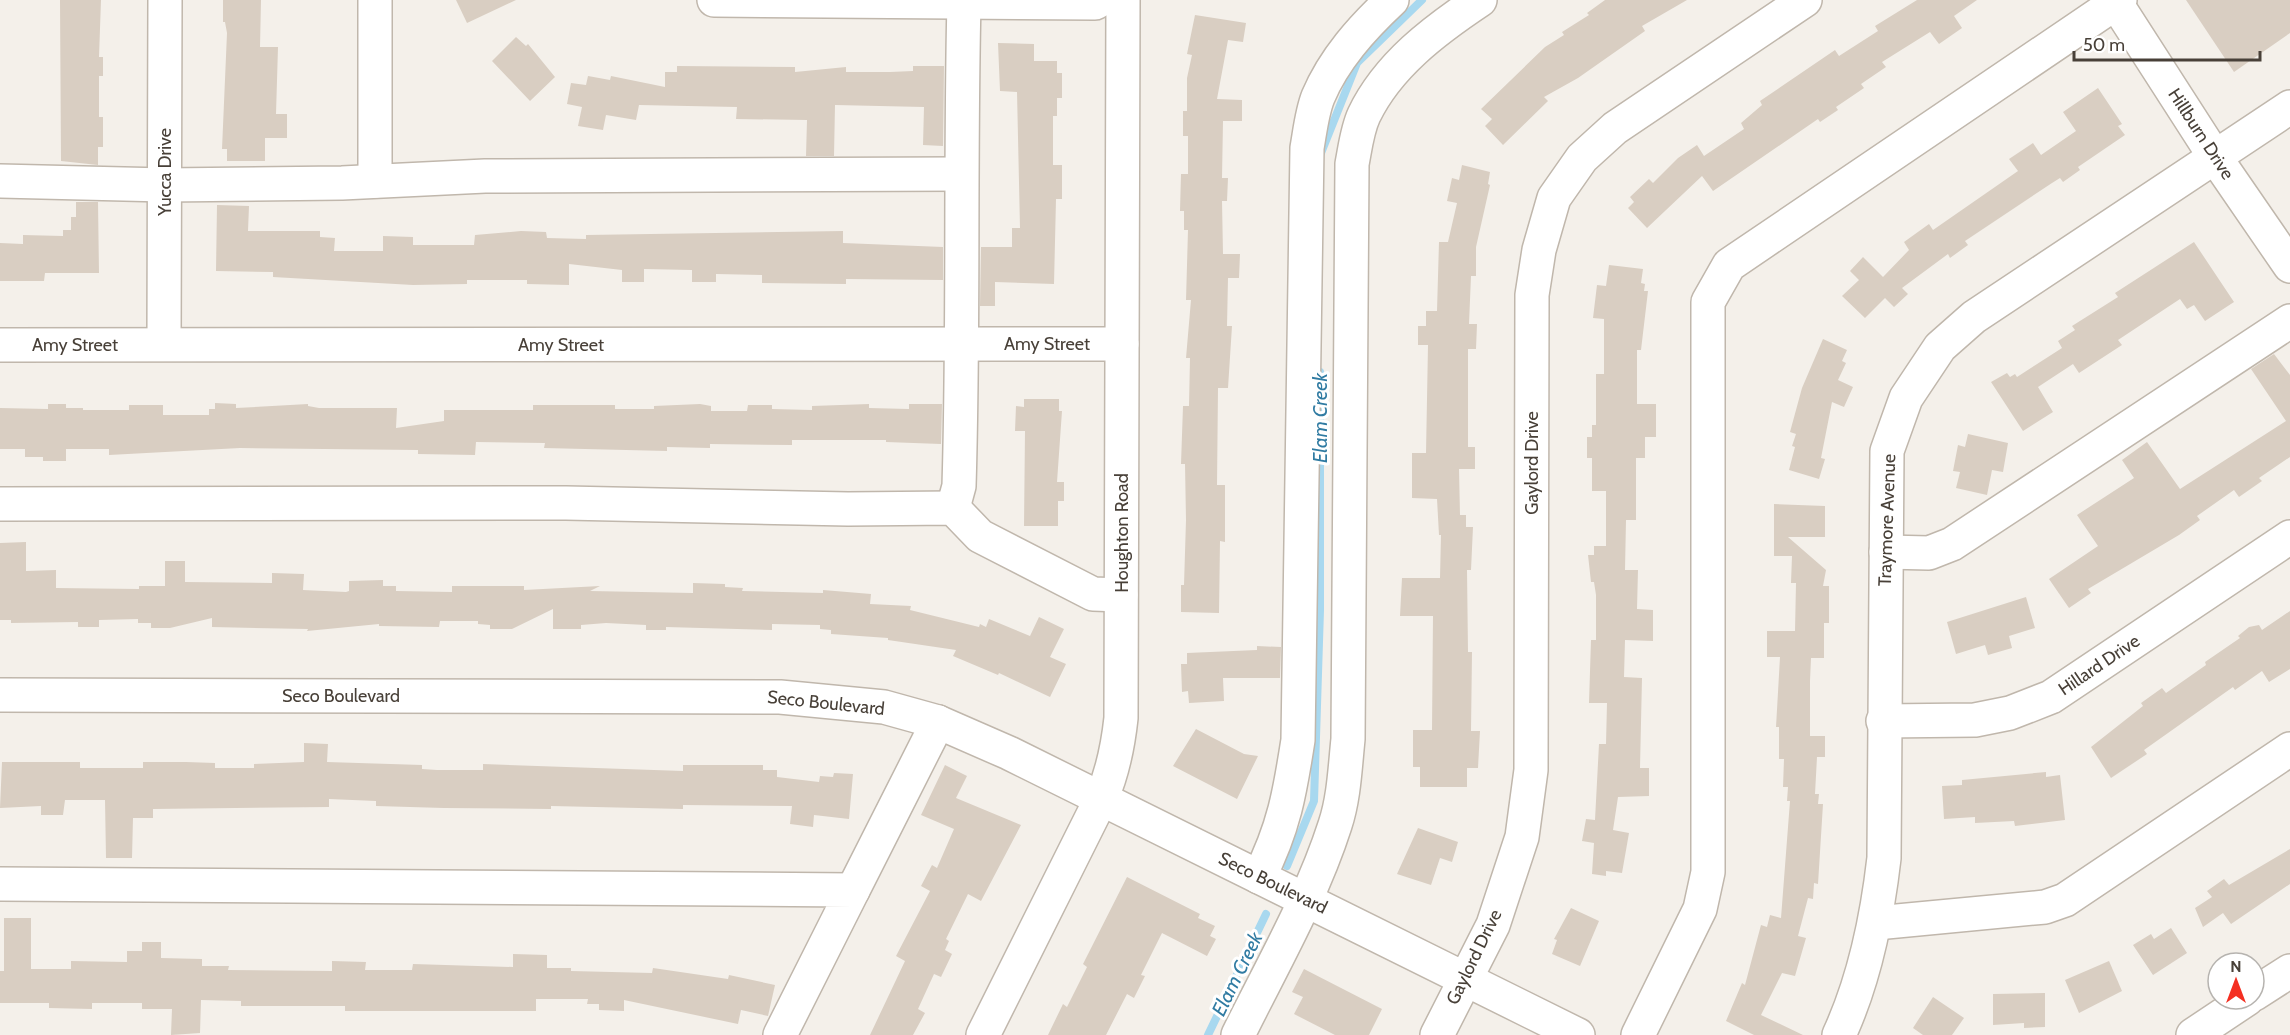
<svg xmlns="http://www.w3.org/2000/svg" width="2290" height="1035" viewBox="0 0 2290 1035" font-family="Cabin,sans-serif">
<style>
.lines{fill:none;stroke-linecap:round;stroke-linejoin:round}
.stream{stroke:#a8d8ef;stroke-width:8}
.building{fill:#d9cec2}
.minor-casing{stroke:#c0b7ac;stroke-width:36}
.minor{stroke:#fff;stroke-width:33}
.labels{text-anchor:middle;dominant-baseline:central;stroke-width:6;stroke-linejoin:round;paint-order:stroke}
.street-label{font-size:18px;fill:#484038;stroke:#fff}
.water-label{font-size:20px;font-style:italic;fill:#307ba2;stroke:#fff}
</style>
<rect width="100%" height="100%" fill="#f4f0ea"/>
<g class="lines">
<g class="stream">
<polyline points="1321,153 1357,63 1422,0"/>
<polyline points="1287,866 1314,801 1320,610 1320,372"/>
<polyline points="1208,1035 1266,914"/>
</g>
</g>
<g class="building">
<polygon points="60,0 101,0 99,57 103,57 103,76 99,76 99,117 103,117 103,147 98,147 98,165 61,161"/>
<polygon points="223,0 261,0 260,47 278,47 276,114 287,114 287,138 265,138 265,161 227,161 227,149 222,149 227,33 225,22 223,22"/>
<polygon points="456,0 516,0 467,23"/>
<polygon points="1605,0 1687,0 1642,26 1645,31 1578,78 1544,97 1548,101 1503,145 1485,126 1492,119 1481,109 1545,47 1564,35 1562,32 1589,15 1587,13"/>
<polygon points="1917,0 1977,0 1954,16 1962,28 1939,44 1930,32 1882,62 1886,67 1861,84 1864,88 1836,107 1838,110 1820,122 1818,119 1713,191 1702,176 1647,228 1628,208 1634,202 1630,197 1649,179 1653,183 1678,158 1697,145 1704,156 1744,129 1741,123 1762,105 1760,101 1835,50 1839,56 1878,31 1875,26"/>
<polygon points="2186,0 2290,0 2290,33 2234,72"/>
<polygon points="1195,15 1246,23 1243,42 1228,40 1217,99 1242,100 1242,121 1223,121 1222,178 1228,178 1227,201 1222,201 1223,254 1240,254 1239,278 1228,278 1227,326 1232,326 1228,388 1218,388 1217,485 1225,485 1225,542 1220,541 1219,613 1181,612 1181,585 1184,585 1186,520 1185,464 1181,464 1183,406 1189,406 1190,358 1186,358 1191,300 1186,300 1188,230 1184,230 1184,211 1180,211 1181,174 1188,174 1188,136 1183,136 1183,111 1187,111 1187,78 1192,55 1187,54"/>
<polygon points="516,37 526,46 528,44 555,77 530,101 492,61"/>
<polygon points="998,43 1034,44 1034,61 1057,61 1057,73 1062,73 1062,98 1057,98 1057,116 1053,116 1053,165 1062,165 1062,199 1056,199 1054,284 995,282 995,306 980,306 981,247 1012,247 1012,228 1020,228 1017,92 1000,91"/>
<polygon points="677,66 795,67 795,72 846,67 846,72 890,72 913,71 913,66 944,66 943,146 923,145 924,107 835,105 834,156 806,156 807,120 736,119 737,107 639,105 636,120 606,115 603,130 578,126 582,107 567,104 571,83 586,85 588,76 610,80 611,76 665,87 665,72 677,72"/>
<polygon points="2098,88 2122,124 2118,126 2125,135 2078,167 2080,170 2063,182 2060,178 2052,183 1965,241 1968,245 1950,258 1948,254 1902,288 1908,294 1894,307 1885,298 1865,318 1842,296 1859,280 1850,271 1863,257 1883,277 1909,250 1904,242 1929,224 1933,230 2018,171 2009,159 2033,143 2041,155 2076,131 2063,112"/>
<polygon points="1462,165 1490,172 1488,184 1490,185 1476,247 1476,276 1471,276 1469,324 1477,324 1476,349 1468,349 1468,447 1475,447 1475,469 1459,469 1460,515 1466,515 1466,527 1473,527 1471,570 1467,570 1468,652 1472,652 1471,731 1480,731 1478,768 1467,768 1467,787 1420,787 1420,767 1413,767 1413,730 1432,730 1433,616 1400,616 1402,578 1440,578 1441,535 1439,535 1437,499 1412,498 1412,453 1426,453 1428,345 1418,345 1418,326 1426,326 1426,311 1437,311 1439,242 1448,242 1457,203 1447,201 1452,178 1459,180"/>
<polygon points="76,202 98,202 99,273 45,273 44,281 0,281 0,243 23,244 23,235 63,236 63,230 71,230 71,217 76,217"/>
<polygon points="217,205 249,206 248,231 320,231 320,237 335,238 334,251 383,251 383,236 413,237 413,245 474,245 475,235 521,231 546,232 547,238 586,239 586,235 843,231 843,243 943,247 943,280 846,279 846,284 762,283 762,275 716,274 716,282 692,282 692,270 644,269 644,282 622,282 622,270 569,264 569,285 527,284 527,280 467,280 467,284 413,285 273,277 273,272 216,271"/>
<polygon points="2194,242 2234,302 2205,321 2194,305 2187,309 2180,299 2118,340 2122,345 2079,373 2073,364 2038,387 2053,412 2023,431 1991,382 2007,373 2010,377 2015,374 2017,377 2062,348 2058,341 2075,330 2072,326 2118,297 2115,293"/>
<polygon points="1609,265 1643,269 1641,283 1645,284 1644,291 1648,291 1641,350 1637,350 1637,404 1656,404 1656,437 1645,437 1645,458 1636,458 1636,520 1626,520 1625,570 1638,570 1637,609 1653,610 1653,641 1625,640 1624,677 1642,678 1640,768 1649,768 1649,796 1618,797 1613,830 1629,833 1622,873 1606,871 1606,876 1592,874 1594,843 1582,841 1586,819 1595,820 1599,744 1606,744 1607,703 1589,703 1591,640 1596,640 1596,595 1594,582 1591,582 1588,555 1594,555 1594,546 1606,546 1606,491 1592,491 1592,458 1587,458 1587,437 1592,437 1592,425 1596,425 1596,374 1604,374 1604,319 1593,318 1597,285 1606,286"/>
<polygon points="1823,339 1847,350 1842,361 1846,363 1838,380 1853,387 1844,407 1832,402 1821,458 1825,459 1819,479 1789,470 1795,447 1792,446 1796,434 1790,432 1802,388"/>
<polygon points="2274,354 2290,375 2290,457 2259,478 2262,481 2239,497 2234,490 2197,516 2200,520 2179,535 2088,589 2091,593 2069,608 2049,579 2098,546 2077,515 2134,478 2122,460 2147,442 2180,489 2286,421 2251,369"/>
<polygon points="1024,399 1059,399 1059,411 1062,411 1057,482 1064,482 1064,501 1058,501 1058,526 1024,526 1025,431 1015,431 1016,406 1024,407"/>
<polygon points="215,403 236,404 236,408 308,404 308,406 319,408 397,408 396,428 444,421 444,410 533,410 533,405 615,405 615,409 654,409 654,406 700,404 711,406 711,411 747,411 748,405 772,405 772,409 812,410 812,406 869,404 869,408 909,409 909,404 942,404 941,444 886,442 886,440 792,440 792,445 710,444 710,448 667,447 667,451 544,448 545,443 476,442 475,455 418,454 418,450 240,448 109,455 109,449 66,449 66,461 43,461 43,457 25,457 25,449 0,449 0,408 48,409 48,404 66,404 66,408 83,408 83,410 129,410 129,405 163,405 163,415 209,415 209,409 215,409"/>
<polygon points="1968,434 2008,443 2003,472 1992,470 1987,495 1956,488 1960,472 1953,471 1958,445 1965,447"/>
<polygon points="1774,504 1825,506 1825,537 1788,537 1826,570 1823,586 1829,586 1829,623 1824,623 1824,658 1811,658 1810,681 1810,736 1825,736 1825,757 1817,757 1815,794 1819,794 1818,804 1823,804 1818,884 1814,883 1813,899 1808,898 1798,936 1806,938 1795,976 1782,973 1761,1015 1803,1035 1754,1035 1726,1021 1742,983 1745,985 1761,925 1767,927 1770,915 1781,918 1790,801 1787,801 1788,787 1783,787 1784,759 1779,759 1779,727 1776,727 1780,657 1767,657 1767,631 1795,631 1796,583 1791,583 1792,556 1774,556"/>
<polygon points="26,542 26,571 56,570 56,588 139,589 139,586 165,586 165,561 185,561 185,582 272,583 272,573 304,574 303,590 346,592 349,591 349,581 383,580 383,586 396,586 396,591 452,592 452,586 524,586 524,590 600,586 590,591 693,593 693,583 725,584 725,587 743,588 742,591 823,593 823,590 871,594 870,604 911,606 910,610 979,627 980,624 986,627 989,619 1030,636 1039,617 1064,629 1050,657 1066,664 1050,697 999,673 998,675 953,656 956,650 888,640 888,638 831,634 831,630 820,629 820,625 772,624 772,630 666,627 666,630 646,630 646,625 606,623 581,625 581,629 553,629 553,609 512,629 490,629 490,625 478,624 478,621 440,621 439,627 379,626 379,624 307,631 308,629 212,627 212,618 170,628 151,628 151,623 138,623 138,619 99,620 99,627 78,627 78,622 11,623 11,620 0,620 0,543"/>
<polygon points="2026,597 2035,628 2009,636 2012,648 1988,655 1985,645 1956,654 1947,622"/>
<polygon points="2290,611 2290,669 2269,682 2262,671 2235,690 2233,687 2144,750 2147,754 2111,778 2091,747 2143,706 2141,703 2162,688 2166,693 2206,665 2205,662 2240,638 2238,636 2249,627 2259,625 2262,630"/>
<polygon points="1257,646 1281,647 1280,678 1223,678 1224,701 1189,703 1188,691 1182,692 1181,664 1187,664 1187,653 1257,650"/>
<polygon points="1196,729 1244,754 1258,756 1237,799 1173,766"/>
<polygon points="304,743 328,744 327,762 422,765 422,769 437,770 483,770 483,764 683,771 683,765 763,765 763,770 777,770 777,777 819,782 820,776 833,777 834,773 853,774 849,819 814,815 813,827 790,824 792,806 683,805 683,809 551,806 551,809 444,808 376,806 376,801 329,799 329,807 153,809 153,818 133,818 132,858 106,858 105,800 65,800 63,815 41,815 41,806 0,808 2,762 80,762 80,768 143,768 143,762 186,762 215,763 215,768 254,768 254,764 304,762"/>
<polygon points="945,765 967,776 956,798 1021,825 981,901 968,894 946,939 949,941 945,950 952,954 941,977 934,974 918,1009 925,1013 913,1035 870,1035 905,961 896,956 930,891 921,886 932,865 937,868 954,829 921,815"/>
<polygon points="2046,772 2046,777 2060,775 2065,820 2015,826 2014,821 1975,823 1975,817 1944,819 1942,786 1962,785 1962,780"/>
<polygon points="1418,828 1458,842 1452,862 1440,858 1431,885 1397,874"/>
<polygon points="2290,849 2290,884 2231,924 2223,913 2203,927 2195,908 2212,897 2207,891 2224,879 2229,885"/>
<polygon points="1127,877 1200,914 1198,918 1215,926 1210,936 1216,939 1207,956 1162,933 1141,975 1145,976 1134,998 1127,994 1106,1035 1048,1035 1063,1004 1067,1007 1087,967 1083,964"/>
<polygon points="1571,908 1599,921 1580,966 1552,954 1557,940 1554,939"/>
<polygon points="4,918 31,918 31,969 71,969 71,961 127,962 127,951 142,951 142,942 161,942 161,958 202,959 202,966 229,966 228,970 332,971 332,961 366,962 365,970 412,970 413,964 513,967 513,954 547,955 547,968 571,968 571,971 652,973 653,968 728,979 729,975 775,985 768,1016 741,1010 738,1024 624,1000 624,1011 599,1010 599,1004 587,1004 588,999 536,999 536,1011 345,1011 345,1006 241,1006 241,1001 201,1000 200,1033 171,1035 172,1009 142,1009 142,1003 92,1003 92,1009 49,1008 49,1003 0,1003 0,971 4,971"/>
<polygon points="2171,928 2187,953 2153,975 2133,945 2151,934 2154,939"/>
<polygon points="2109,961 2122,991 2079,1013 2065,980"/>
<polygon points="1304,969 1382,1009 1369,1035 1335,1035 1294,1014 1303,997 1292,992"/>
<polygon points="2045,993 2045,1027 2024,1028 2024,1023 1993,1025 1993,994"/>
<polygon points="1933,997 1964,1018 1952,1035 1923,1035 1913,1028"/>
</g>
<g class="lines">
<g class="minor-casing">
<g id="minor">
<polyline points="375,0 375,181"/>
<polyline points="714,0 1095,3 1100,0"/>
<polyline points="2114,0 2215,157 2290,266"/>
<polyline points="0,181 165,185 342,183 485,176 960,174"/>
<polyline points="164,344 165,0"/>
<polyline points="0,345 1122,344"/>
<polyline points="0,504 566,503 848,509 953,508 980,536 1093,594 1121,595"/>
<path d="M953,508L959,486C964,325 960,163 964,2"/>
<polyline points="1886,552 1929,553 1952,544 2290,321"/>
<polyline points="0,695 780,697 884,707 938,722 1009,753 1578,1035"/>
<polyline points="1883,721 1975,720 2010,713 2051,697 2290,537"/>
<path d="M1259,877C1284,828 1290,792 1298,740L1307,148C1310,131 1312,112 1318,97C1334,59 1362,28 1392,0"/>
<polyline points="0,884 853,890 780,1035"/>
<polyline points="853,890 938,722"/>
<polyline points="1876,923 2045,907 2065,900 2290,749"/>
<polyline points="2254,994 2290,971"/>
<path d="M983,1035L1102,797C1113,771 1118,746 1121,718L1123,0"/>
<path d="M1238,1035C1271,968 1312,897 1335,825C1344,798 1345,768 1348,739L1352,164C1355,149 1357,130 1364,115C1388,65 1435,30 1480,0"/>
<polyline points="1437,1035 1493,925 1522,837 1531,770 1532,295 1539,250 1554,198 1582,158 1615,128 1805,0"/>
<polyline points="1638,1035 1700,909 1708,872 1708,302 1729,265 2120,0"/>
<path d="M1839,1035C1865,979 1877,919 1884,858L1887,451L1906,398L1940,347L1974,317L2290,107"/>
<polyline points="2193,1035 2247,999"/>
</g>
</g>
<use href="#minor" class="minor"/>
</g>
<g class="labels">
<g class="street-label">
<text transform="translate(2201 134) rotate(57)">Hillburn Drive</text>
<text transform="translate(165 172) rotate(-90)">Yucca Drive</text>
<text x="1047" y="344">Amy Street</text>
<text x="75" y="345">Amy Street</text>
<text x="561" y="345">Amy Street</text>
<text transform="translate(1532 463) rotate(-90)">Gaylord Drive</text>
<text transform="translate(1887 520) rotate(-88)">Traymore Avenue</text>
<text transform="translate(1122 533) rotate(-90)">Houghton Road</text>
<text transform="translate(2099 665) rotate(-34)">Hillard Drive</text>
<text x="341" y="696">Seco Boulevard</text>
<text transform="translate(826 703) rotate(6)">Seco Boulevard</text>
<text transform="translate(1273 883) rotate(26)">Seco Boulevard</text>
<text transform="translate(1474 957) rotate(-64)">Gaylord Drive</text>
</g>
<g class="water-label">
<text transform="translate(1320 418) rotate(-90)">Elam Creek</text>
<text transform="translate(1237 974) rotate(-64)">Elam Creek</text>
</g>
</g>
<g transform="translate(2236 981)"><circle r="28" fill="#ffffff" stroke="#b6b3af" stroke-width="1.5"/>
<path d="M0-4.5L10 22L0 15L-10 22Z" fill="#f42f21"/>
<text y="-9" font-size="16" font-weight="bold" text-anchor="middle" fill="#484038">N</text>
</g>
<path d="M2074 51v9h186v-9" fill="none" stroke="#484038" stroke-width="3"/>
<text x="2083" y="51" font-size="18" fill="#484038" stroke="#ffffff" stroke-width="4.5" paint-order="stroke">50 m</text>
</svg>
